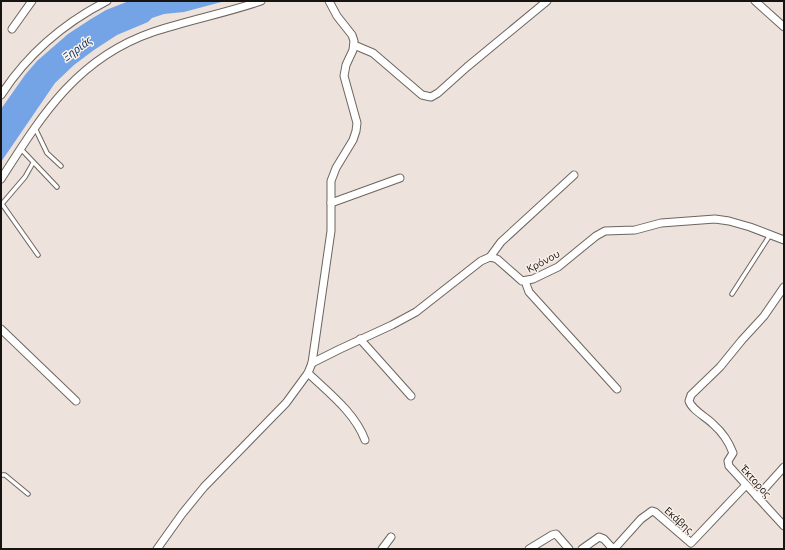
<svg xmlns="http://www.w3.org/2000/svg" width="785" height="550" viewBox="0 0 785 550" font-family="'Open Sans',sans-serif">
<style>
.water{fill:#74a4e6}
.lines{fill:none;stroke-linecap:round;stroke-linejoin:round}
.service-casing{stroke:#6d655f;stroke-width:5.5}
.minor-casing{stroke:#6d655f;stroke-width:9}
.service{stroke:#fff;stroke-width:3.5}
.minor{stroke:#fff;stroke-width:7}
.labels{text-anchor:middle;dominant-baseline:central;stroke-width:3;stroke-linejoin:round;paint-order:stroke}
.street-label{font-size:10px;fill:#171311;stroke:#faf0e9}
.water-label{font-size:11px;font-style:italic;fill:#00306a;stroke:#faf0e9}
</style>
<rect width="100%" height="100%" fill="#ede3dc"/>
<polygon class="water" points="129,1 225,1 184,12 164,14 152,18 148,22 117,35 94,50 74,65 55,83 1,162 1,109 25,75 37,61 68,34 91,19 106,10"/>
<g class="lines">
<g class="service-casing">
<g id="service">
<polyline points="35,128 47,153 61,166"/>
<polyline points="21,149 57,187"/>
<polyline points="2,204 38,255"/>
<polyline points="1,205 25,177 33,163"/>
<polyline points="732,294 770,235"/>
<polyline points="1,475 5,475 28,494"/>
</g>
</g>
<g class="minor-casing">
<g id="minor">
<polyline points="755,1 784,27"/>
<polyline points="12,29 32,1"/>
<polyline points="354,45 373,53 422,95 431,97 438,93 467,67 547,1"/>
<path d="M1,95C27,55 64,23 107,1"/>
<path d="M1,179C42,115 77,58 153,32C189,20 226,13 261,1"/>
<polyline points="331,203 400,178"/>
<polyline points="490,257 501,242 574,175"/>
<polyline points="525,281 529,292 617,389"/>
<path d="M784,287L764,316L742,340L720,367L691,395L689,401C692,410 706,417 713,424C722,432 729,442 733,453L728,461L729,466L784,526"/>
<polyline points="1,329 76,401"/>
<polyline points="360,339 411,396"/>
<polyline points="312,363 340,349 392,325 416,312 481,261 490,257 497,259 522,281 533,279 558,267 596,236 605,231 635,230 661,223 715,219 729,221 750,227 784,240"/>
<path d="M308,373C329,393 355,413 365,440"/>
<polyline points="757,497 784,467"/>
<polyline points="157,549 182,514 204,487 286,403 308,373 312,363 331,231 331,181 336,168 353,140 356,131 357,123 344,76 346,65 353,50 354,41 352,35 337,16 329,1"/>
<polyline points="382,549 391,537"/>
<polyline points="529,549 552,535 556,534 569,549"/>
<polyline points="582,549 599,537 604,539 613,549"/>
<polyline points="614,549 641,519 652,511 655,512 691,543 746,485"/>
</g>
</g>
<use href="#service" class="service"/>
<use href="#minor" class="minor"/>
</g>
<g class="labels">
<g class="street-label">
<text transform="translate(543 261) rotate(-28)">Κρόνου</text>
<text transform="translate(756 481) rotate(48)">Έκτορος</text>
<text transform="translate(679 520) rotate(42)">Εκάβης</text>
</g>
<g class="water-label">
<text transform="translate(77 48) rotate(-37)">Ξηριάς</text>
</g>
</g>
<rect width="785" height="550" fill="none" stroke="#171311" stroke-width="4"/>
</svg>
